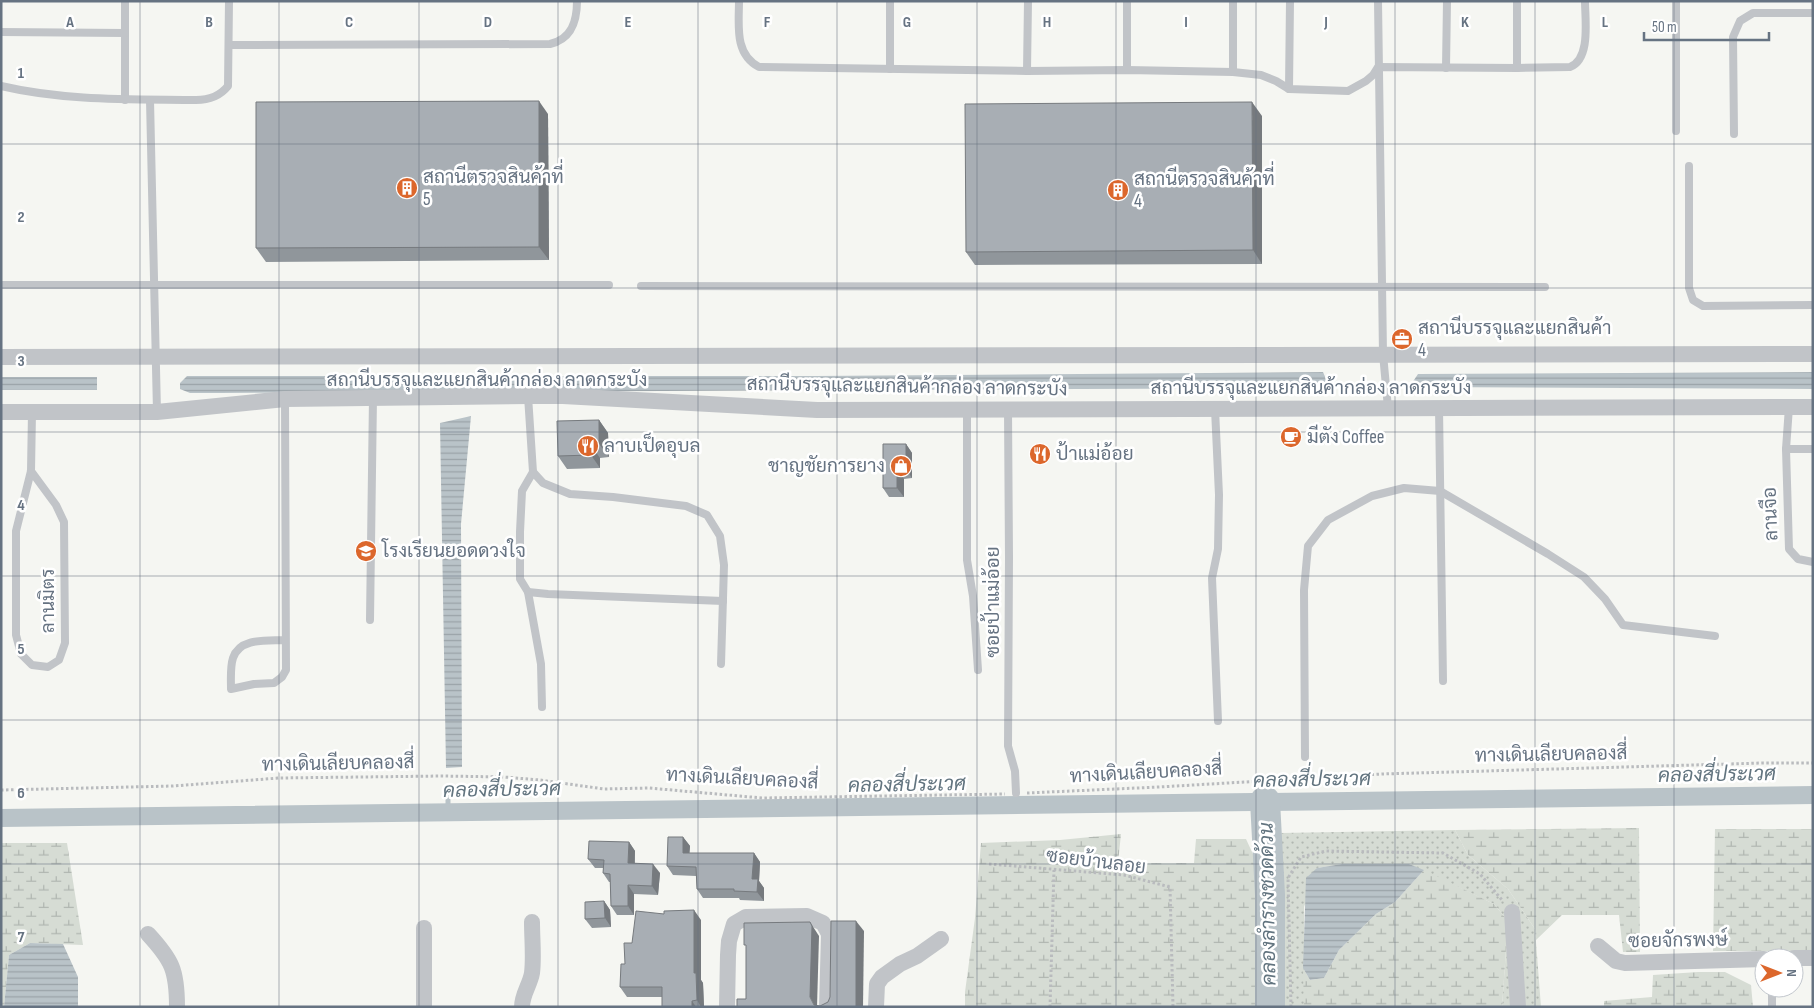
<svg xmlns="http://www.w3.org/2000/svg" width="1814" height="1008" viewBox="0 0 1814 1008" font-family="'Sofia Sans Condensed',Sarabun,sans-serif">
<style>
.grass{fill:url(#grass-dots)}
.wetland{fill:url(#wetland-marsh)}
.water{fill:url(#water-rules)}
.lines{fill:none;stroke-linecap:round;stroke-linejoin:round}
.stream{stroke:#b9c3c8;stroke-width:5}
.canal{stroke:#b9c3c8;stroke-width:18}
.river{stroke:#b9c3c8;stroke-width:30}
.path{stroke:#b9bbbe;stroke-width:3;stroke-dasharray:2.5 2.5;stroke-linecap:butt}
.service{stroke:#c1c4c8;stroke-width:8}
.minor{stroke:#c1c4c8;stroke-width:16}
.wall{fill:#90969b}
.shaded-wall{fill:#767a7e}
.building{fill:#a8aeb4;stroke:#767a7e}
.grid{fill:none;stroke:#667382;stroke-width:1;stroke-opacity:0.55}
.labels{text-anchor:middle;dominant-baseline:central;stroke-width:5;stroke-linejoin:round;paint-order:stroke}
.poi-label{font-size:19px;fill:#667382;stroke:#fff;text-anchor:start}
.street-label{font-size:19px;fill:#667382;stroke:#fff}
.water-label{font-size:20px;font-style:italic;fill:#62747f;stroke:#fff}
.grid-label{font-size:16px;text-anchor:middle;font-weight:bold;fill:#667382;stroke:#fff;stroke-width:5;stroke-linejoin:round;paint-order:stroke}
</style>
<defs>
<pattern id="grass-dots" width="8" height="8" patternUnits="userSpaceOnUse" patternTransform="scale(1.25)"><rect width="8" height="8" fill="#d6dcd4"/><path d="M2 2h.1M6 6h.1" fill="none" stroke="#b1b7b1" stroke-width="1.8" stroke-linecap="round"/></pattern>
<pattern id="wetland-marsh" width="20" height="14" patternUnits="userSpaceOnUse" patternTransform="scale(1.25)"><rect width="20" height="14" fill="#d6dcd4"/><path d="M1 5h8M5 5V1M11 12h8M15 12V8" fill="none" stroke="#b1b7b1"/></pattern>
<pattern id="water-rules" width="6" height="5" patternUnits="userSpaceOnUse" patternTransform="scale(1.25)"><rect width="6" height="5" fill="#b9c3c8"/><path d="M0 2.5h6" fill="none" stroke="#9aa3a8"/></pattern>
</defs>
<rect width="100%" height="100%" fill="#f5f6f2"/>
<polygon class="grass" points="1455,830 1468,855 1508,889 1535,929 1541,1007 1502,1007 1508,921 1494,904 1409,864 1342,864 1317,868 1304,907 1304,1007 1278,1007 1274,851 1280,833"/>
<g class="wetland">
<polygon points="1639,828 1640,952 1623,952 1619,915 1562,915 1536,940 1535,929 1508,889 1468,855 1455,830"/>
<polygon points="1715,829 1813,829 1813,951 1713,951"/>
<polygon points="1121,834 1118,863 1194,863 1196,839 1246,839 1258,865 1261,1007 965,1007 965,992 975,918 981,843 1060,840"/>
<polygon points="1,843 67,843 83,945 30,943 9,955 4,1007 1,1007"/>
<polygon points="1424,870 1494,904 1508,921 1502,1007 1304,1007 1303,968 1310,980 1324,978 1339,950 1376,914 1395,902"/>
<polygon points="1698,972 1725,972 1751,985 1753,1007 1604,1007 1604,1001 1652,997 1653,975"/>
</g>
<g class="water">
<polygon points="1323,372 1326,379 1326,387 1312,388 220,393 190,393 180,389 180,383 187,376 815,376"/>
<polygon points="1813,372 1813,389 1416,387 1412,383 1418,374"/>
<rect x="1" y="377" width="96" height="13"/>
<polygon points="471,416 461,524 462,767 446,768 440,423"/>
<polygon points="1342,864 1409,864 1424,870 1395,902 1376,914 1339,950 1324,978 1310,980 1303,968 1306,878 1317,868"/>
<polygon points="30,943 63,944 78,977 78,1007 4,1007 9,955"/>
</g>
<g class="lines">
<polyline class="stream" points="448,812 448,794"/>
<polyline class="canal" points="1,818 1813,795"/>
<polyline class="river" points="1265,801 1270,895 1270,1007"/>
<g class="path">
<polyline points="1,790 173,786 279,778 443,776 504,777 540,780 604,789 649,788 762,798 1005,794"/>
<polyline points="1027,793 1159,787 1382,774 1763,763 1813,763"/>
<polyline points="989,864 1124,875 1170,887 1173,1007"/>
<polyline points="1050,1007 1054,870"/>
<polyline points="1291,1007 1288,878 1301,857 1326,851 1443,853 1480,874 1502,900"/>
</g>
<g class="service">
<polyline points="125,1 125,100"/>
<path d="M739,1C739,25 734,54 759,67L1027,71L1127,70L1233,72L1261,75L1276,81L1289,89L1348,91L1366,81L1373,75L1378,67L1517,68L1570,67C1591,59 1585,20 1585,1"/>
<polyline points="1233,1 1233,72"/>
<polyline points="1378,1 1383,354 1388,408"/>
<polyline points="1676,1 1676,131"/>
<polyline points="1,32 125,33"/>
<path d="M229,45L550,44C572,39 577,21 577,1"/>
<polyline points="1446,68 1447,1"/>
<polyline points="1517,68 1517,1"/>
<polyline points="890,69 890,1"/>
<polyline points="1127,70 1127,1"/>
<polyline points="1027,71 1028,1"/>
<path d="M1,86C65,101 131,99 196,100C209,100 220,96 228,86L229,1"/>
<polyline points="1289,89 1290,1"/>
<polyline points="150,100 157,412"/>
<polyline points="1734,134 1733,37 1740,21 1753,13 1813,13"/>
<polyline points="1689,166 1689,288 1693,300 1703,306 1813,305"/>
<polyline points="1,285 609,285"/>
<polyline points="641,286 1545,287"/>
<polyline points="528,396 533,472 543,483 570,494 613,497 686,506 707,515 720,536 724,565 721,664"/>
<path d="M285,399L286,670L282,677L274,683L254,684L231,689C231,680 230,667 233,658C240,637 268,641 285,640"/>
<polyline points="1439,408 1443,681"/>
<polyline points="1215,409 1219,495 1218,549 1212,578 1218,721"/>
<polyline points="967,410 967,560 973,596 978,670"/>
<polyline points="1008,410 1009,557 1008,746 1015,771 1016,793"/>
<polyline points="1786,449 1789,407"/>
<polyline points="1813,449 1786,449 1789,549 1798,559 1813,562"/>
<polyline points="31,471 56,505 64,522 65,643 59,660 48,667 32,665 21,654 16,635 16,531 31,471 32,412"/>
<polyline points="533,472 522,491 520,532 520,579 528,592 548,594 723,601"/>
<polyline points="528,592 541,664 542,707"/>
<polyline points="370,620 373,397"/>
<polyline points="1305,757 1304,590 1308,546 1328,520 1372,496 1404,488 1440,491 1548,554 1584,577 1605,599 1623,625 1715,636"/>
<polyline points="1772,1007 1772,988"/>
</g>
<g class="minor">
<polyline points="1,357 1813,354"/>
<polyline points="1,412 157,412 285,399 528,396 563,396 817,410 1813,407"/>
<polyline points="1512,912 1518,1007"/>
<polyline points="424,928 424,1007"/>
<path d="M148,934C172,960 177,970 177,1007"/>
<polyline points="1598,946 1616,961 1625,963 1764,959"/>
<polyline points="1794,958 1813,958"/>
<path d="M522,1007C522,994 530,985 532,973C534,957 532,939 532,922"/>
<polyline points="727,1007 728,955 729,941 734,924 746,917 807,916 823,923 829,934 827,1007"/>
<polyline points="876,1007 877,984 882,977 900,964 917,956 941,939"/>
</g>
</g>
<g class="wall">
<polygon points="548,114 549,260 266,262 256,248"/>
<polygon points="1262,116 1262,264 975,265 966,252"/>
<polygon points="599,420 608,433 609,457 600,458 600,468 567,469 558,456"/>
<polygon points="906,444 912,453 912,478 904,479 904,497 889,497 883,488"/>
<polygon points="683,837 690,846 689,853 754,853 760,862 759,881 764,888 764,901 740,900 739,898 703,898 697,889 696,876 673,875 667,866"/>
<polygon points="629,842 635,851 635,863 660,873 658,895 634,894 634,915 617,915 611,906 610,882 609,882 603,873 603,868 595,868 588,859"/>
<polygon points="604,901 610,910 611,927 592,928 585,919"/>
<polygon points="701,920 701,980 703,983 704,1007 662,1007 662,997 627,997 620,987 625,964 632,943"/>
</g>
<g class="shaded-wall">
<polygon points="539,101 548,114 549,260 539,247"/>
<polygon points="1252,102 1262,116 1262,264 1253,250"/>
<polygon points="599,420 608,433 609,457 599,444"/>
<polygon points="590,444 600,458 600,468 591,455"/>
<polygon points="906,444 912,453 912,478 906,469"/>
<polygon points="897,470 904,479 904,497 897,488"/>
<polygon points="683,837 690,846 689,862 683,853"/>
<polygon points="629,842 635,851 634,872 628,863"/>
<polygon points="754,853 760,862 759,881 764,888 764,901 757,892 752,879"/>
<polygon points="653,864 660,873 658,895 652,886"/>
<polygon points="628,885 634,894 634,915 628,906"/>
<polygon points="604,901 610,910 611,927 605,918"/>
<polygon points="694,910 701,920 701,980 703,983 704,1007 701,1007 697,1000 694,973"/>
<polygon points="856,921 864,931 863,1007 856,1007"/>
<polygon points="810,922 819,936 817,1007 815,1007 810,997"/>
<polygon points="692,1001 696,1007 692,1007"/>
</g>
<g class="building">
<polygon points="539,101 539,247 256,248 256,102"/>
<polygon points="1252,102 1253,250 966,252 965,104"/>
<polygon points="599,420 599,444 590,444 591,455 558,456 557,421"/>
<polygon points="883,444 906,444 906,469 897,470 897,488 883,488"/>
<polygon points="668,837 683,837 683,853 754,853 752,879 758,879 757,892 734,891 734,889 697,889 696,867 667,866"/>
<polygon points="589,841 629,842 628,863 653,864 652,886 628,885 628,906 611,906 610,874 603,873 604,860 588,859"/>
<polygon points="604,901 605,918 585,919 585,902"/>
<polygon points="694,910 694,973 696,973 697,1000 692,1001 692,1007 662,1007 662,987 620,987 621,964 625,964 624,943 632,943 636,911 664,914 664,911"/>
<polygon points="831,921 856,921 856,1006 858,1007 737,1007 737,999 746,999 746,945 744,945 744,923 810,922 812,926 810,997 814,1005 820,1006 828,1002 830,997"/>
</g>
<path class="grid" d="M140,1V1007M279,1V1007M419,1V1007M558,1V1007M698,1V1007M837,1V1007M977,1V1007M1116,1V1007M1256,1V1007M1395,1V1007M1535,1V1007M1674,1V1007M1,144H1813M1,288H1813M1,432H1813M1,576H1813M1,720H1813M1,864H1813"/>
<defs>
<g id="building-disc" transform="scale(1.125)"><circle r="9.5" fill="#dc672c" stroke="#fff"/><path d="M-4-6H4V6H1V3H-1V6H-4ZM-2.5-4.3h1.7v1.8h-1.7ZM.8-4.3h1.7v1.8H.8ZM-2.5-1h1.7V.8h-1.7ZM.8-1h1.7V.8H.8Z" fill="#fff"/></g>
<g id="office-disc" transform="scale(1.125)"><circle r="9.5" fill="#dc672c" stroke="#fff"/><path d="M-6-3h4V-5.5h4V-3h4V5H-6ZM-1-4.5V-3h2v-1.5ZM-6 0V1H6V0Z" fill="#fff"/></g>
<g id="cafe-disc" transform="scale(1.125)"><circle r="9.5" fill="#dc672c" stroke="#fff"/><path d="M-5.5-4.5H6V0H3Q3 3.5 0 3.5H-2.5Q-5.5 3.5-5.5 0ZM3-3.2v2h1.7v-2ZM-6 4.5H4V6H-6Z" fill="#fff"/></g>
<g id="restaurant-disc" transform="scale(1.125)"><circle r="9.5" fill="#dc672c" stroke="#fff"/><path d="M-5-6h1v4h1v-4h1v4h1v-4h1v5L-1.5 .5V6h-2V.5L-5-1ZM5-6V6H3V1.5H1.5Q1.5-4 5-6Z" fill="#fff"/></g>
<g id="shop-disc" transform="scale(1.125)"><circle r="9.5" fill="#dc672c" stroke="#fff"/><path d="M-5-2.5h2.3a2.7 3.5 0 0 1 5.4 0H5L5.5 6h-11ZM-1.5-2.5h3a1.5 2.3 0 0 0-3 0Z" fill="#fff"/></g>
<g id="school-disc" transform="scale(1.125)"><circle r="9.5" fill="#dc672c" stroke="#fff"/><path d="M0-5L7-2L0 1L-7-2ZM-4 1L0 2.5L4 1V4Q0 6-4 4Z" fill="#fff"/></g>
</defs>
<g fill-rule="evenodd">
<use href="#building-disc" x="407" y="188"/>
<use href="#building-disc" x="1118" y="190"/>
<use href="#office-disc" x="1402" y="339"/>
<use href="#cafe-disc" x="1291" y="437"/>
<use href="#restaurant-disc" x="588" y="446"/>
<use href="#restaurant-disc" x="1040" y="454"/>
<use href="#shop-disc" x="901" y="466"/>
<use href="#school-disc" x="366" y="551"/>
</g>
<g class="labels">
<g class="poi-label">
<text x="423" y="177">สถานีตรวจสินค้าที่<tspan x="423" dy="22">5</tspan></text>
<text x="1134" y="179">สถานีตรวจสินค้าที่<tspan x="1134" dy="22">4</tspan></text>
<text x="1418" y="328">สถานีบรรจุและแยกสินค้า<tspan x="1418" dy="22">4</tspan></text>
<text x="1307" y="437">มีตัง Coffee</text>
<text x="604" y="446">ลาบเป็ดอุบล</text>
<text x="1056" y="454">ป้าแม่อ้อย</text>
<text x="885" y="466" text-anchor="end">ชาญชัยการยาง</text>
<text x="382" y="551">โรงเรียนยอดดวงใจ</text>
</g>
<g class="street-label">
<text x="487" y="380">สถานีบรรจุและแยกสินค้ากล่อง ลาดกระบัง</text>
<text transform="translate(907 387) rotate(1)">สถานีบรรจุและแยกสินค้ากล่อง ลาดกระบัง</text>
<text x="1311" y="388">สถานีบรรจุและแยกสินค้ากล่อง ลาดกระบัง</text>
<text transform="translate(1771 514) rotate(-92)">ลานจือ</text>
<text transform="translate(48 601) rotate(-90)">ลานมิตร</text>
<text transform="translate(993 602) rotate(-90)">ซอยป้าแม่อ้อย</text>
<text transform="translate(1551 755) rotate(-1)">ทางเดินเลียบคลองสี่</text>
<text transform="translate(338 764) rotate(-1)">ทางเดินเลียบคลองสี่</text>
<text transform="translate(1146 773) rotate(-3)">ทางเดินเลียบคลองสี่</text>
<text transform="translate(742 779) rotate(3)">ทางเดินเลียบคลองสี่</text>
<text transform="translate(1096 862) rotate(7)">ซอยบ้านลอย</text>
<text transform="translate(1678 941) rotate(-1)">ซอยจักรพงษ์</text>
</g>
<g class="water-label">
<text transform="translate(1717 775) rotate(-1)">คลองสี่ประเวศ</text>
<text transform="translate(1312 780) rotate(-1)">คลองสี่ประเวศ</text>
<text transform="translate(907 785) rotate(-1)">คลองสี่ประเวศ</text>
<text transform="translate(502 790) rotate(-1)">คลองสี่ประเวศ</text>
<text transform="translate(1268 904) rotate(-91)">คลองลำรางชวดด้วน</text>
</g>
</g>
<g class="grid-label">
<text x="70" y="27">A</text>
<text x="209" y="27">B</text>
<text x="349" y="27">C</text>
<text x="488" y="27">D</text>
<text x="628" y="27">E</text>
<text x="767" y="27">F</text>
<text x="907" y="27">G</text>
<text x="1047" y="27">H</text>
<text x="1186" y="27">I</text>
<text x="1326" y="27">J</text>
<text x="1465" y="27">K</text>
<text x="1605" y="27">L</text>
<text x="21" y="78">1</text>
<text x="21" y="222">2</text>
<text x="21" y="366">3</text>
<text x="21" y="510">4</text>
<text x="21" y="654">5</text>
<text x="21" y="798">6</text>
<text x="21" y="942">7</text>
</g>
<rect width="1814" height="1008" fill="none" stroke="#667382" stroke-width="5"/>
<g transform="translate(1779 973) rotate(90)"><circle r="24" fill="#ffffff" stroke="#c2c7cd"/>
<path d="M0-4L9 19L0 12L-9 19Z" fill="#dc672c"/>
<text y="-8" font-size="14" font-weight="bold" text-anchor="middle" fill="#667382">N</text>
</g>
<path d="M1644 32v8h125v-8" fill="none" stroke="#667382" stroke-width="2.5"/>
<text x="1652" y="32" font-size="15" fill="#667382" stroke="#ffffff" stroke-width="4" paint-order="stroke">50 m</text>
</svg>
